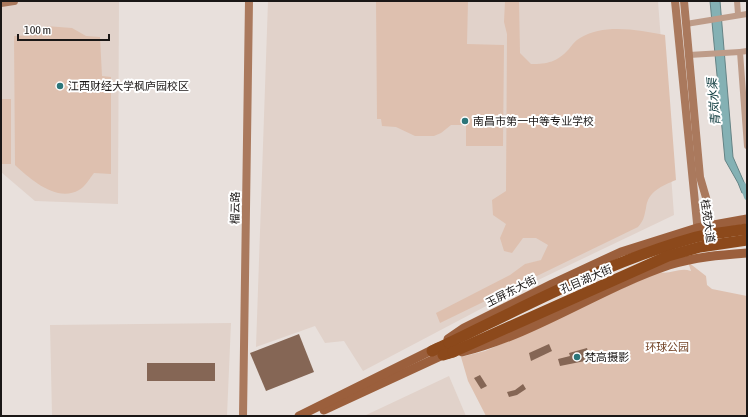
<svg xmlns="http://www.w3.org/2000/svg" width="748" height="417" viewBox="0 0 748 417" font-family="'Asap Condensed','Noto Sans SC',sans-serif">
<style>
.built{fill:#e1d2ca}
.green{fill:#dec0af}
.water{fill:#84b1b4;stroke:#648385}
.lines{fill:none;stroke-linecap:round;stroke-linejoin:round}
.canal{stroke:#84b1b4;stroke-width:6}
.building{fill:#856655}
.street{stroke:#be9c89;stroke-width:6}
.secondary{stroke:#aa795d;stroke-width:8}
.primary{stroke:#9b5f3c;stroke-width:9}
.highway{stroke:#8c491b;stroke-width:11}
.highway-bridge{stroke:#8c491b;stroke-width:11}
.poi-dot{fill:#2c767a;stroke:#fff;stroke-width:1.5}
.labels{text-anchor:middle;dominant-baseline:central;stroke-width:4;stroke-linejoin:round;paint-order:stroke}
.poi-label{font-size:11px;fill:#1a1716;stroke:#fff;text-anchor:start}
.street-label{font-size:11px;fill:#1a1716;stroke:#fff}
.park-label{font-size:11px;fill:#744528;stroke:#fff}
.water-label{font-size:12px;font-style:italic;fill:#164144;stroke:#fff}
</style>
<rect width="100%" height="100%" fill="#e8e0dc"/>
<g class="built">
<polygon points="1,1 119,1 118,204 35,201 1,172"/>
<polygon points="268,1 658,1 674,215 513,292 363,371 344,341 325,343 315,326 256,347"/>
<polygon points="231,323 227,416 52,416 50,325"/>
<polygon points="449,376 466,416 364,416"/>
</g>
<g class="green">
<polygon points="376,1 468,1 467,44 504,45 503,146 466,146 466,125 451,125 441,133 434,136 415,136 396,127 382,126 381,119 377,119"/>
<path d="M505,1H519L520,53L531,64C548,64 557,62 569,49C572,45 576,40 580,38C604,23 639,30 665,35L676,180C662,186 648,191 646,208C644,217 644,220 638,227L440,323L436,313L510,275L525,264L541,260L548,245L536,238H523L512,253L504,251L500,238L506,224L493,215L492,200L506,191L507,34L504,22Z"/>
<path d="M46,26L72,28L86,36L100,37L102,76L111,77V174L94,173C90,178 85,187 79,190C57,203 30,179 15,165L14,36L31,35Z"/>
<rect x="1" y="99" width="10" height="65"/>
<path d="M688,262L706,276L707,285L712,289L747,296V416H486L468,381L461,357L485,351L539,328L537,326L659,272C670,275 679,267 691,271Z"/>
</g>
<polygon class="water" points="710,1 720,1 733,157 747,189 747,192 742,193 738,183 725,160"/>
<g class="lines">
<polyline class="canal" points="743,185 747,197"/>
</g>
<g class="building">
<polygon points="299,334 314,372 266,391 250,353"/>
<polygon points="549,344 552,351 531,361 529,353"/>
<polygon points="587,348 590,360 560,366 558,359 570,356 569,353"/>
<rect x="147" y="363" width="68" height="18"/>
<polygon points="480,375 487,386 481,389 474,378"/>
<polygon points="523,384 526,389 517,395 509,397 507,392 515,390"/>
</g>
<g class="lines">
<g class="street">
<polyline points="737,1 738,14"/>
<polyline points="686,24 747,14"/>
<polyline points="747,51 740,52 747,146"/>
<polyline points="689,55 740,52"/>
</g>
<g class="secondary">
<polyline points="675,1 698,233"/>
<polyline points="684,1 700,177 707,201 709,232"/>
<polyline points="1,3 14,1"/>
<polyline points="243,416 249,1"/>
</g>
<g class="primary">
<polyline points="448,339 464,328 552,284 621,252 697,228 747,219"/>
<path d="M462,352C535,334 598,289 669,265C695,257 720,255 747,253"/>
<polyline points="324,410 443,355 449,354"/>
<polyline points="299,416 438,347"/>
</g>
<g class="highway">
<polyline points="432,351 449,343"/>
<polyline points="443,355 453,352"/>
</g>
<g class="highway-bridge">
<path d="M449,343C529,304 610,261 696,237C712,233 730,232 747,229"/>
<polyline points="453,352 668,256 700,247 747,240"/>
</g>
</g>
<g class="poi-dot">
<circle cx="60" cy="86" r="4"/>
<circle cx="465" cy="121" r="4"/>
<circle cx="577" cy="357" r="4"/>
</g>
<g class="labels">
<g class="poi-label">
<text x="68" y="86">江西财经大学枫庐园校区</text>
<text x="473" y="121">南昌市第一中等专业学校</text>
<text x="585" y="357">梵高摄影</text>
</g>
<g class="street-label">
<text transform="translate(235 208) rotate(-89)">榴云路</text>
<text transform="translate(708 221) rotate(82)">桂苑大道</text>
<text transform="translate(586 279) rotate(-23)">孔目湖大街</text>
<text transform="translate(511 291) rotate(-27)">玉屏东大街</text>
</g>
<g class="park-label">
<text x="667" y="347">环球公园</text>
</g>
<g class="water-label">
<text transform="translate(714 102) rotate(-95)">青岚水渠</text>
</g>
</g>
<rect width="748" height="417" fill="none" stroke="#1a1716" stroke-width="4"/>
<path d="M18 34v6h91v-6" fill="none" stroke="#1a1716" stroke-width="2"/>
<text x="24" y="34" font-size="12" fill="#1a1716" stroke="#ffffff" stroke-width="3" paint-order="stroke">100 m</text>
</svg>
